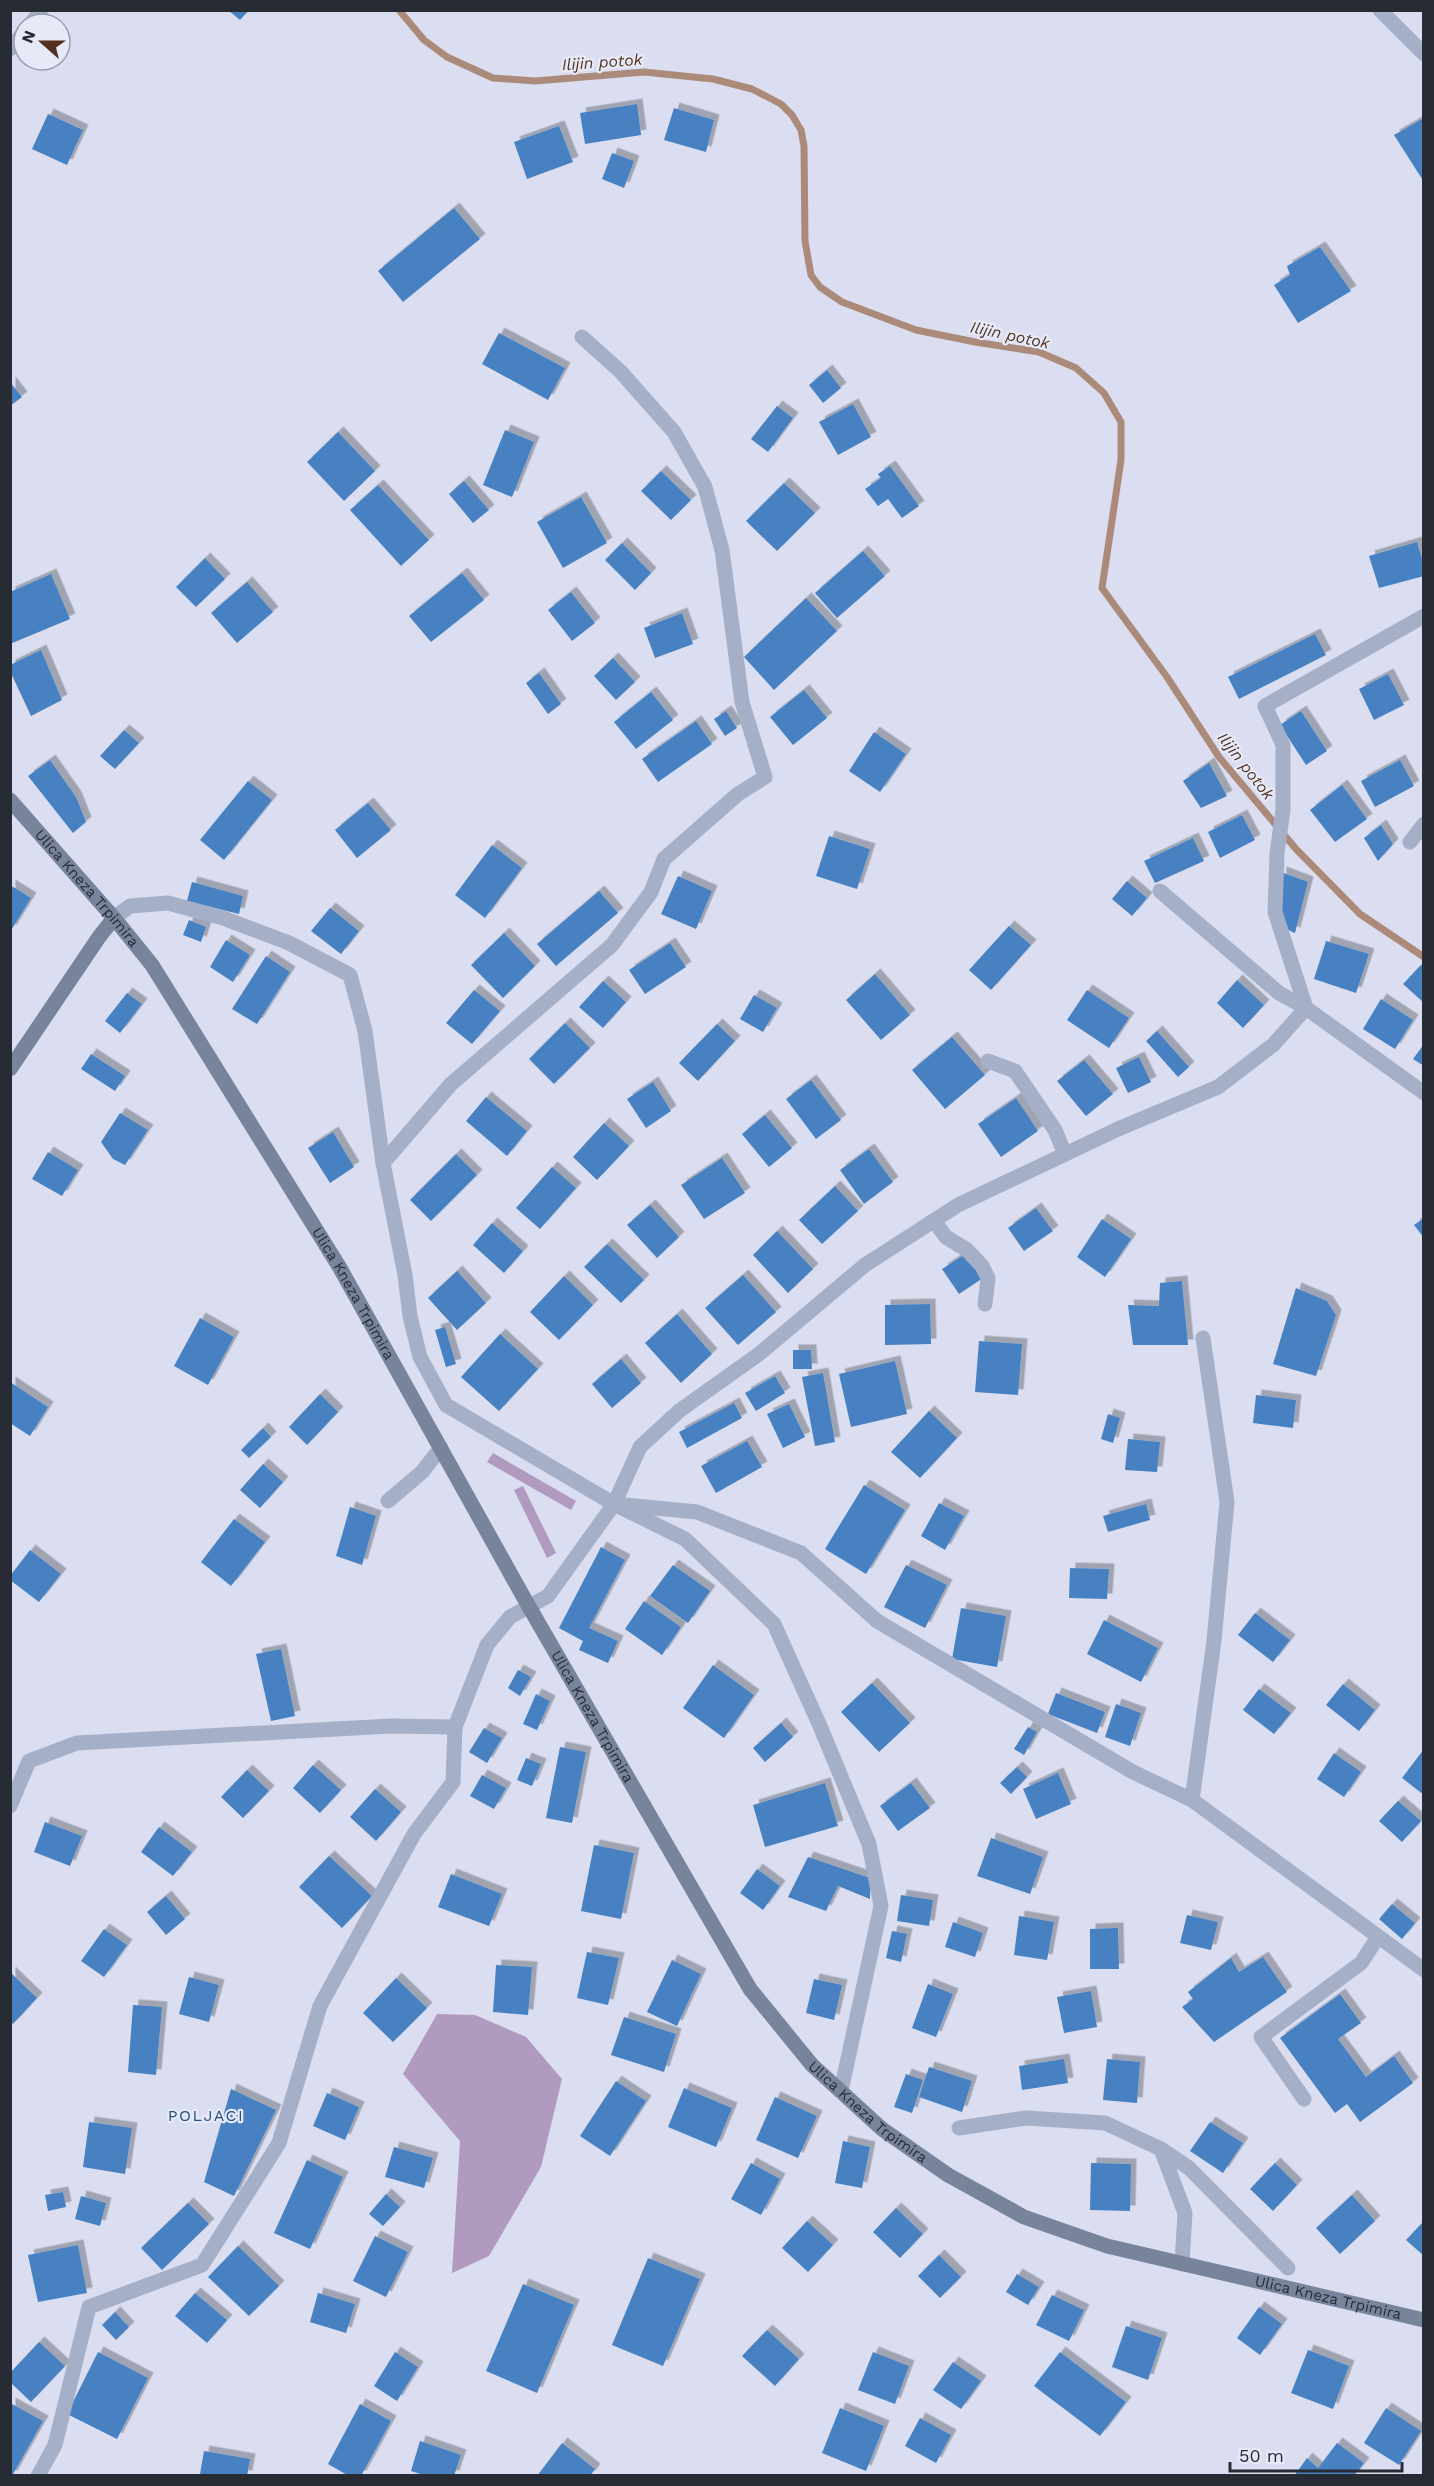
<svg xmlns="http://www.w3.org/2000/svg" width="1434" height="2486" viewBox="0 0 1434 2486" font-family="'Work Sans',sans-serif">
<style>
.green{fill:#b19abf}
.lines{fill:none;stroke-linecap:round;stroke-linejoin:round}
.stream{stroke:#ac8a7a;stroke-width:7}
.building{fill:#4681c2;filter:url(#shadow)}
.street{stroke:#a6afc8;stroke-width:15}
.secondary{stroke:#78849b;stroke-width:15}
.labels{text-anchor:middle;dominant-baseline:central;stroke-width:4.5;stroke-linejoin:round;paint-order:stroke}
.street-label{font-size:15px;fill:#272c34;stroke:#e6e9f8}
.water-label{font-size:16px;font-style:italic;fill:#54311e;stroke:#e6e9f8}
.neighbourhood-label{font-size:16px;letter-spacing:1.5px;fill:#234f80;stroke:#e6e9f8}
</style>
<defs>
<filter id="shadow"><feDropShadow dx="5.5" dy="-5.5" stdDeviation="0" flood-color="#0004"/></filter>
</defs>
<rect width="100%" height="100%" fill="#dadef0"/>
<g class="green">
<polygon points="493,1453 576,1501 571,1510 487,1462"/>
<polygon points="523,1486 556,1553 547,1558 514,1490"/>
<polygon points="437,2014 475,2015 526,2037 562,2079 541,2167 489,2256 452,2273 460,2141 403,2074"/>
</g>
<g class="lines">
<polyline class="stream" points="399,10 424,40 447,57 493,78 535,81 644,72 713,79 752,89 781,104 792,115 801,130 804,146 805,241 811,275 820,287 842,302 916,330 975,342 1039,352 1076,368 1104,393 1121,422 1121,460 1102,588 1167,677 1219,757 1296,849 1360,914 1424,957"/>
</g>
<g class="building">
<polygon points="228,10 249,10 240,20"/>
<polygon points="637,104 641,135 585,144 580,113"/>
<polygon points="674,108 714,120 706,152 664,140"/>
<polygon points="48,114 83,130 67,165 32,149"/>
<polygon points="1422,119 1424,120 1424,182 1394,135"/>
<polygon points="559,126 573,162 527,179 514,142"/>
<polygon points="612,153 634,161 624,188 602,179"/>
<polygon points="454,208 480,239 403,302 378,271"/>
<polygon points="1320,247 1351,291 1298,323 1274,285 1290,275 1287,266"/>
<polygon points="499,333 565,368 548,400 482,364"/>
<polygon points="827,370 841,388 823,403 809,385"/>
<polygon points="10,382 22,397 10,406"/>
<polygon points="853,404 871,437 838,455 819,422"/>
<polygon points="777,406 793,418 768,452 751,439"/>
<polygon points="505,430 534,442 512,497 483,485"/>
<polygon points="338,432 375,471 344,501 307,462"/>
<polygon points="890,466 919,506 902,518 888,499 878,506 865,489 881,478 878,474"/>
<polygon points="661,471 691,500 671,520 641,491"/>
<polygon points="464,481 489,510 473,523 449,494"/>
<polygon points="784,483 815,513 777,551 746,521"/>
<polygon points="378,485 429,540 401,566 350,510"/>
<polygon points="581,497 607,543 563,568 537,522"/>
<polygon points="1417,542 1424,565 1424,576 1379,588 1369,556"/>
<polygon points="622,543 651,573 635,590 605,560"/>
<polygon points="863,551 885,576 837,618 815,593"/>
<polygon points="205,558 225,579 196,607 176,587"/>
<polygon points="462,573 484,600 431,642 409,616"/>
<polygon points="51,574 70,619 10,644 10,592"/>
<polygon points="247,582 273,612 237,643 211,613"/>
<polygon points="571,592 595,623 572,641 548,610"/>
<polygon points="806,598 837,631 774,690 744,657"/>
<polygon points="682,613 693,644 655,658 644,628"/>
<polygon points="1315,634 1326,655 1239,699 1228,677"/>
<polygon points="41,650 62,700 31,716 10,671 10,665"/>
<polygon points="613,658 635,682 616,700 594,676"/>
<polygon points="539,673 561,704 548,714 526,683"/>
<polygon points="1388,674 1404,705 1374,720 1359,689"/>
<polygon points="804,690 827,718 793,745 770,717"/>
<polygon points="651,692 673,720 636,749 614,722"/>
<polygon points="726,711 737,728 725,736 714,719"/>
<polygon points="1301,711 1327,751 1306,765 1280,725"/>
<polygon points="696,721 712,744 658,782 642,759"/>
<polygon points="124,730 139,743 115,769 100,756"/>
<polygon points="874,732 906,754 880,792 849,771"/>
<polygon points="50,760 76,797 86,822 73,833 28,776"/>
<polygon points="1400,760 1414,786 1375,807 1361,781"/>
<polygon points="1209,763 1227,796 1201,808 1183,781"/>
<polygon points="248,781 272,800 224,860 200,840"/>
<polygon points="1342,785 1367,819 1335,842 1310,810"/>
<polygon points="368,803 391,830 357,858 335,830"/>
<polygon points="1242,815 1255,840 1220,858 1208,832"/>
<polygon points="1381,825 1393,844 1378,861 1364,838"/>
<polygon points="829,836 870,849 857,889 816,876"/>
<polygon points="1193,838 1204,861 1155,883 1144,861"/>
<polygon points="492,845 522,868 485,918 455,895"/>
<polygon points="1281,872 1308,882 1295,933 1286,929 1281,911"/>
<polygon points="678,876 712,891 696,929 661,914"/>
<polygon points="1127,881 1147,898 1132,916 1112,899"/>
<polygon points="192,882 243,896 239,914 187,901"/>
<polygon points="10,885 31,898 10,932"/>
<polygon points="599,891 618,913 556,966 537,944"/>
<polygon points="330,908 359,931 341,954 311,931"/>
<polygon points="189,920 206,927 201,942 183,935"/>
<polygon points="1009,926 1031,945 991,990 969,970"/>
<polygon points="504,933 535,966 503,998 471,965"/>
<polygon points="226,940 250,955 233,982 210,967"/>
<polygon points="1326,941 1369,954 1356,993 1314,979"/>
<polygon points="670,943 686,967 645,994 629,970"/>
<polygon points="266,956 290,972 257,1024 232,1009"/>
<polygon points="1421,965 1424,967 1424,1003 1403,984"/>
<polygon points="875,974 910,1015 881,1040 846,1000"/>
<polygon points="1237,980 1264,1005 1243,1028 1217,1003"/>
<polygon points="603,981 626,1002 603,1028 579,1007"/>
<polygon points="474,990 500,1011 472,1044 446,1023"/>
<polygon points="1087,990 1129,1018 1109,1048 1067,1020"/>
<polygon points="127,993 142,1004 120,1033 105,1021"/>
<polygon points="754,995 777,1008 763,1032 740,1019"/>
<polygon points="1381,999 1413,1020 1395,1049 1363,1029"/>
<polygon points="565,1023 590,1048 554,1084 529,1059"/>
<polygon points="717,1024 735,1041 698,1081 679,1063"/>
<polygon points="1157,1031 1189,1067 1178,1077 1146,1041"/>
<polygon points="952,1037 985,1075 945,1109 912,1070"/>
<polygon points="1424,1044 1424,1066 1413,1059"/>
<polygon points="91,1054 125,1076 115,1091 81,1069"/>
<polygon points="1139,1057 1151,1082 1128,1093 1116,1068"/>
<polygon points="1084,1060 1113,1094 1086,1116 1057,1081"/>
<polygon points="811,1080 841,1120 816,1139 786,1099"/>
<polygon points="653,1082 671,1111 646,1128 627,1099"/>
<polygon points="486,1097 527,1131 507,1156 466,1121"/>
<polygon points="1016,1098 1038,1131 1001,1157 978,1124"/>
<polygon points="120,1113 148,1130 125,1165 113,1159 101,1142"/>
<polygon points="765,1115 792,1148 769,1167 742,1134"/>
<polygon points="604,1123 629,1146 597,1180 573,1157"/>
<polygon points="333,1132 354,1167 330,1183 308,1148"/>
<polygon points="869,1149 893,1182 864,1204 840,1170"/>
<polygon points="48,1152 78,1170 62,1196 32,1179"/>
<polygon points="456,1154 477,1175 431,1221 410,1200"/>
<polygon points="722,1158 745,1193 704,1219 681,1185"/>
<polygon points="552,1167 576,1188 540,1229 516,1208"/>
<polygon points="835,1186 858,1211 822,1244 799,1220"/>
<polygon points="650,1205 679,1237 657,1258 627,1225"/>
<polygon points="1036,1208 1053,1231 1024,1251 1008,1228"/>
<polygon points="1424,1218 1424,1238 1414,1225"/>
<polygon points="1102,1219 1131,1239 1105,1277 1077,1257"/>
<polygon points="492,1223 523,1251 504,1273 473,1245"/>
<polygon points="777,1231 813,1269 788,1293 753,1255"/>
<polygon points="607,1244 644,1280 621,1303 584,1267"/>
<polygon points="967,1253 983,1278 959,1294 942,1269"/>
<polygon points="457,1271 486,1303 457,1330 428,1298"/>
<polygon points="743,1275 776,1312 738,1345 705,1308"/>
<polygon points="564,1276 593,1305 559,1340 530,1312"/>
<polygon points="1182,1281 1188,1345 1133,1345 1128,1305 1159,1306 1160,1283"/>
<polygon points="1296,1288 1327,1301 1336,1315 1316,1376 1273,1364"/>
<polygon points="930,1304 931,1344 885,1345 885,1305"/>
<polygon points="677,1314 712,1354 681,1383 645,1343"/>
<polygon points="200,1318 234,1337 208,1385 174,1366"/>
<polygon points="445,1327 456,1364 446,1367 435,1330"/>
<polygon points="500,1334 538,1369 499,1411 461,1377"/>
<polygon points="979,1341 1022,1344 1018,1395 975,1392"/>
<polygon points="793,1350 811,1350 812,1369 793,1369"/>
<polygon points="621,1359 641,1383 612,1408 592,1384"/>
<polygon points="895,1361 907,1414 851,1427 839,1374"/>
<polygon points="823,1373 835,1442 815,1446 802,1377"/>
<polygon points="775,1376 785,1393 756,1411 745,1393"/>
<polygon points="10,1382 48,1407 30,1436 10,1423"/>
<polygon points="320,1394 338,1412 307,1445 289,1427"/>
<polygon points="1256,1395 1296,1400 1293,1428 1253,1423"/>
<polygon points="734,1403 742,1418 687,1448 679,1432"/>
<polygon points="789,1404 805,1437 783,1448 767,1414"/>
<polygon points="929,1411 957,1438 920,1478 891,1452"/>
<polygon points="1108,1414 1120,1418 1113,1443 1101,1439"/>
<polygon points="263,1428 271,1437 249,1458 241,1450"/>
<polygon points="1128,1439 1160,1442 1157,1472 1125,1470"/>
<polygon points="747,1441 762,1467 716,1493 701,1466"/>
<polygon points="263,1464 283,1482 260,1508 240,1490"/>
<polygon points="864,1485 905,1510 866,1574 825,1549"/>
<polygon points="939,1503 964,1516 945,1550 921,1536"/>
<polygon points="1146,1504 1150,1520 1108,1532 1103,1516"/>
<polygon points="350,1507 376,1516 362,1565 336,1556"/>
<polygon points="234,1519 265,1542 231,1586 201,1562"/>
<polygon points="601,1547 625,1560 589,1628 618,1641 608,1663 579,1650 583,1641 559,1628"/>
<polygon points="30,1550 61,1574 39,1602 10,1580 10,1576"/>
<polygon points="673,1565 710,1591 688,1623 650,1596"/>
<polygon points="906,1565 947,1585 925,1628 884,1607"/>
<polygon points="1070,1568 1109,1569 1107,1599 1069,1598"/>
<polygon points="644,1601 681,1627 662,1655 625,1629"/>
<polygon points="961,1608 1006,1616 997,1667 952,1659"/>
<polygon points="1255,1613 1290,1640 1273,1662 1238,1635"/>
<polygon points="1104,1620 1158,1648 1141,1682 1087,1654"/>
<polygon points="281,1649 295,1716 271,1721 256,1654"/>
<polygon points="713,1665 754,1695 724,1738 683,1708"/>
<polygon points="518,1670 531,1677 520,1696 508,1688"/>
<polygon points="872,1683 910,1723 879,1752 841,1712"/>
<polygon points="1343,1684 1375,1710 1359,1731 1326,1705"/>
<polygon points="1259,1689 1291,1713 1274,1734 1243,1710"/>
<polygon points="1056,1693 1105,1712 1097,1733 1048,1714"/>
<polygon points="536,1694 550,1701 537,1730 523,1724"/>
<polygon points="1116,1704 1141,1713 1130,1746 1105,1737"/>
<polygon points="781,1723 793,1737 765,1762 753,1748"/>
<polygon points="1028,1727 1037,1732 1024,1755 1014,1749"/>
<polygon points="484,1728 502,1738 487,1763 469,1752"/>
<polygon points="560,1747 586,1752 572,1823 546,1818"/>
<polygon points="1424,1749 1424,1795 1402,1778"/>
<polygon points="1334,1753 1361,1772 1344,1797 1317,1779"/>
<polygon points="526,1758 541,1764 532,1786 517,1780"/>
<polygon points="313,1765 341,1790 320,1813 293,1788"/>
<polygon points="1017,1767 1027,1777 1011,1794 1000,1783"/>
<polygon points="247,1770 269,1791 243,1818 221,1797"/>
<polygon points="1058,1773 1071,1804 1036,1819 1023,1789"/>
<polygon points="482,1775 506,1788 494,1809 470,1796"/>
<polygon points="825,1783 838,1826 765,1847 753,1805"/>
<polygon points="911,1783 930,1808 898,1831 880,1806"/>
<polygon points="375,1789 401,1812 376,1841 350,1817"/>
<polygon points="1398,1801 1421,1821 1402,1842 1379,1821"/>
<polygon points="45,1822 82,1836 70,1866 34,1852"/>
<polygon points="159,1827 192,1852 173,1876 141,1852"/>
<polygon points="991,1838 1043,1857 1030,1894 977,1876"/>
<polygon points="594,1845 634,1853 621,1919 581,1911"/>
<polygon points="329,1856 372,1896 342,1928 299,1887"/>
<polygon points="808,1857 870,1878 870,1899 838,1886 826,1911 788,1897"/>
<polygon points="757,1869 780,1886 763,1910 740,1893"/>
<polygon points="451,1874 502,1894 489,1926 438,1907"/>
<polygon points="901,1895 933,1900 929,1926 897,1921"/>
<polygon points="166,1896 185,1919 166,1935 147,1912"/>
<polygon points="1392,1904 1415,1923 1402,1939 1379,1919"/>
<polygon points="1187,1915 1218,1922 1211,1950 1180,1943"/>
<polygon points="1019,1916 1054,1922 1047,1960 1014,1955"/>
<polygon points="953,1922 983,1933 975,1957 945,1947"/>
<polygon points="1118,1928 1119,1969 1090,1969 1090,1929"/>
<polygon points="104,1929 127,1945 104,1977 81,1961"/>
<polygon points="892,1931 907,1934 901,1962 886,1958"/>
<polygon points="587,1952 619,1958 608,2005 577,1998"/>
<polygon points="1263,1957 1287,1992 1214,2042 1182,2007 1193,1999 1188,1992 1231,1958 1239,1972"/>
<polygon points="672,1960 701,1974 677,2026 647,2012"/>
<polygon points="496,1965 532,1967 528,2015 493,2012"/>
<polygon points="10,1972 37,1998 13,2024 10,2021"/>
<polygon points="189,1977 219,1985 209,2022 179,2014"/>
<polygon points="396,1978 427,2008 393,2042 363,2013"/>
<polygon points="814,1979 842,1985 834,2020 806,2013"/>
<polygon points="928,1984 953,1994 936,2037 912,2028"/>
<polygon points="1091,1991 1097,2027 1064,2033 1057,1997"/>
<polygon points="1340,1994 1361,2023 1338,2039 1366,2077 1394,2056 1413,2083 1360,2122 1347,2104 1335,2113 1280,2038"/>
<polygon points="133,2005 162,2007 156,2075 128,2072"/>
<polygon points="624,2017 676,2034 664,2072 611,2055"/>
<polygon points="1064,2059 1068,2083 1022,2090 1019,2066"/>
<polygon points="1107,2059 1140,2062 1137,2103 1103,2100"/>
<polygon points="929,2067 972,2081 962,2112 919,2097"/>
<polygon points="906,2074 923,2080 912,2113 894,2107"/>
<polygon points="616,2081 646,2101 610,2156 580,2136"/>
<polygon points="684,2088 732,2108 716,2147 668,2127"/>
<polygon points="231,2089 276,2110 234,2196 204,2182"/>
<polygon points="327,2093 359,2107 345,2140 313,2126"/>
<polygon points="775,2097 817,2116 798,2158 756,2140"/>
<polygon points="89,2122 132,2128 125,2174 83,2167"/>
<polygon points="1210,2122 1243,2143 1223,2173 1190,2151"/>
<polygon points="843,2141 870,2147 862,2188 835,2183"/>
<polygon points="394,2147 433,2158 424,2188 385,2177"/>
<polygon points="307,2160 343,2177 310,2249 274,2233"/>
<polygon points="751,2163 780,2179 761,2215 731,2199"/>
<polygon points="1091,2163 1131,2164 1130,2211 1090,2210"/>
<polygon points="1275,2163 1297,2185 1273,2211 1250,2189"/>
<polygon points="63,2192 66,2207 48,2211 45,2195"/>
<polygon points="386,2194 400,2207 383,2226 369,2214"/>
<polygon points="1352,2195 1375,2221 1340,2254 1316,2228"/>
<polygon points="81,2196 106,2203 100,2226 75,2219"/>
<polygon points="188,2203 209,2224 162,2270 141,2248"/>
<polygon points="896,2208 923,2234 900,2258 873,2232"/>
<polygon points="807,2221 833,2245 808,2272 782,2248"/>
<polygon points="1424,2221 1424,2256 1406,2240"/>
<polygon points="375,2236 408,2252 386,2297 353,2281"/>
<polygon points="78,2245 87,2293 38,2302 28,2255"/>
<polygon points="238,2246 279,2286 249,2316 208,2277"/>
<polygon points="939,2255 961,2277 940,2298 918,2276"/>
<polygon points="648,2258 700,2279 663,2366 612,2345"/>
<polygon points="1017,2274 1039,2287 1028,2305 1006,2292"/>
<polygon points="523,2284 574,2305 537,2393 486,2371"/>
<polygon points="195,2293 227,2320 207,2343 175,2316"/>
<polygon points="318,2293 355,2304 346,2333 310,2322"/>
<polygon points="1052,2295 1084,2310 1069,2341 1036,2325"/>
<polygon points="1259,2307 1282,2324 1260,2355 1237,2338"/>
<polygon points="115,2312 129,2327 116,2340 102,2325"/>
<polygon points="1126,2326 1162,2338 1148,2380 1112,2367"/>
<polygon points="767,2330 799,2359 775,2386 742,2356"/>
<polygon points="39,2342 65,2366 31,2402 10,2382 10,2373"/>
<polygon points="1308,2350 1349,2366 1333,2409 1291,2393"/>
<polygon points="98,2352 148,2378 117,2439 67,2414"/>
<polygon points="395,2352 418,2367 397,2401 374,2386"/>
<polygon points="873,2352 909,2366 895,2404 858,2390"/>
<polygon points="1060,2352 1126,2402 1100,2436 1034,2386"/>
<polygon points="953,2362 981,2381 961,2409 933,2390"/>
<polygon points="10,2403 43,2421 12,2476 10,2476"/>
<polygon points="360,2404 391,2421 361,2476 349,2476 328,2464"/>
<polygon points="840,2408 884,2426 866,2471 822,2453"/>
<polygon points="1386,2408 1421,2431 1399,2465 1364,2443"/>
<polygon points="920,2418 951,2435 936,2463 905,2446"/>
<polygon points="420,2441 461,2455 454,2476 426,2476 411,2471"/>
<polygon points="562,2443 595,2469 590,2476 537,2476"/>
<polygon points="1337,2443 1364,2463 1354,2476 1294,2476 1307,2458 1318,2468"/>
<polygon points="204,2451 250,2459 247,2476 200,2474"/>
</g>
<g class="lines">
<g class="street">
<polyline points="1380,10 1424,54"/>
<polyline points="31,24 41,10"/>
<polyline points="10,49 24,32"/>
<polyline points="1410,842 1424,824"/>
<polyline points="1160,891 1279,993 1306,1008 1424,1093"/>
<polyline points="114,918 130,906 168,903 223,918 289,943 350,975 365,1031 383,1163 405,1275 410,1316 420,1357 446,1405 614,1504 685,1539 774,1624 820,1726 869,1844 881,1906 841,2091"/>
<polyline points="1306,1008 1275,912 1277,853 1283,810 1283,745 1265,706 1424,616"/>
<polyline points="988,1061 1015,1071 1055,1130 1065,1154"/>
<polyline points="383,1163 451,1084 612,945 651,892 664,859 738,794 765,777 742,702 722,550 705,487 674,432 620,371 582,337"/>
<polyline points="934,1221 946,1237 967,1250 982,1266 988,1278 985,1304"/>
<polyline points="388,1501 422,1472 441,1448"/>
<polyline points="625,1505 697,1512 801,1553 877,1621 1133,1772 1192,1800 1424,1970"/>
<polyline points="1192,1800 1214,1641 1227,1502 1203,1338"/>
<polyline points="10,1806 29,1761 77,1743 391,1726 455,1727 487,1645 510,1617 548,1596 614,1504 640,1447 679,1411 759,1354 865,1265 958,1205 1118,1129 1218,1087 1273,1045 1306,1008"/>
<polyline points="1304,2099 1261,2037 1361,1963 1378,1937"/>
<polyline points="959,2128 1026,2118 1105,2123 1161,2149 1189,2168 1288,2268"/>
<polyline points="1161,2149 1185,2213 1182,2264"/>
<polyline points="38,2476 55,2445 89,2307 202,2265 279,2143 320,2006 414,1834 453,1782 455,1727"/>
</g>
<g class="secondary">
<path id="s1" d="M10,800L114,918L152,965L340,1268L528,1605L750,1989L812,2065L882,2129L948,2175L1024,2217L1107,2246L1424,2320"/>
<polyline points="10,1069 99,937 114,918"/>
</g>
</g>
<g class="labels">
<g class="street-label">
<text stroke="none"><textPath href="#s1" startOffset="117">Ulica Kneza Trpimira</textPath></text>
<text stroke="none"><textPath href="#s1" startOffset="603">Ulica Kneza Trpimira</textPath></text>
<text stroke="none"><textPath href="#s1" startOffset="1089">Ulica Kneza Trpimira</textPath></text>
<text stroke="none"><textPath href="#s1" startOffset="1575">Ulica Kneza Trpimira</textPath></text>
<text stroke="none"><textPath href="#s1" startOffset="2079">Ulica Kneza Trpimira</textPath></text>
</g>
<g class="water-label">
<text transform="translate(602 62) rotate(-4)">Ilijin potok</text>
<text transform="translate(1010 335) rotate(12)">Ilijin potok</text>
<text transform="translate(1246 766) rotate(52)">Ilijin potok</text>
</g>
<g class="neighbourhood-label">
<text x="206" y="2115">POLJACI</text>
</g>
</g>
<rect width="1434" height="2486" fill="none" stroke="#272c34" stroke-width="24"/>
<g transform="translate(42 42) rotate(291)"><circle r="28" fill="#e6e9f8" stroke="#9a9daa" stroke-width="1.5"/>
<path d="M0-4.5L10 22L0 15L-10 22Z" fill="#54311e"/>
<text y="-9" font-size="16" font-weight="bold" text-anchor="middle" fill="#272c34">N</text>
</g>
<path d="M1230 2462v9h172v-9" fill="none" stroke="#272c34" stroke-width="3"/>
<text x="1239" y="2462" font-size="18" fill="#272c34" stroke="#e6e9f8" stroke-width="4.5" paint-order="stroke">50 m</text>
</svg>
